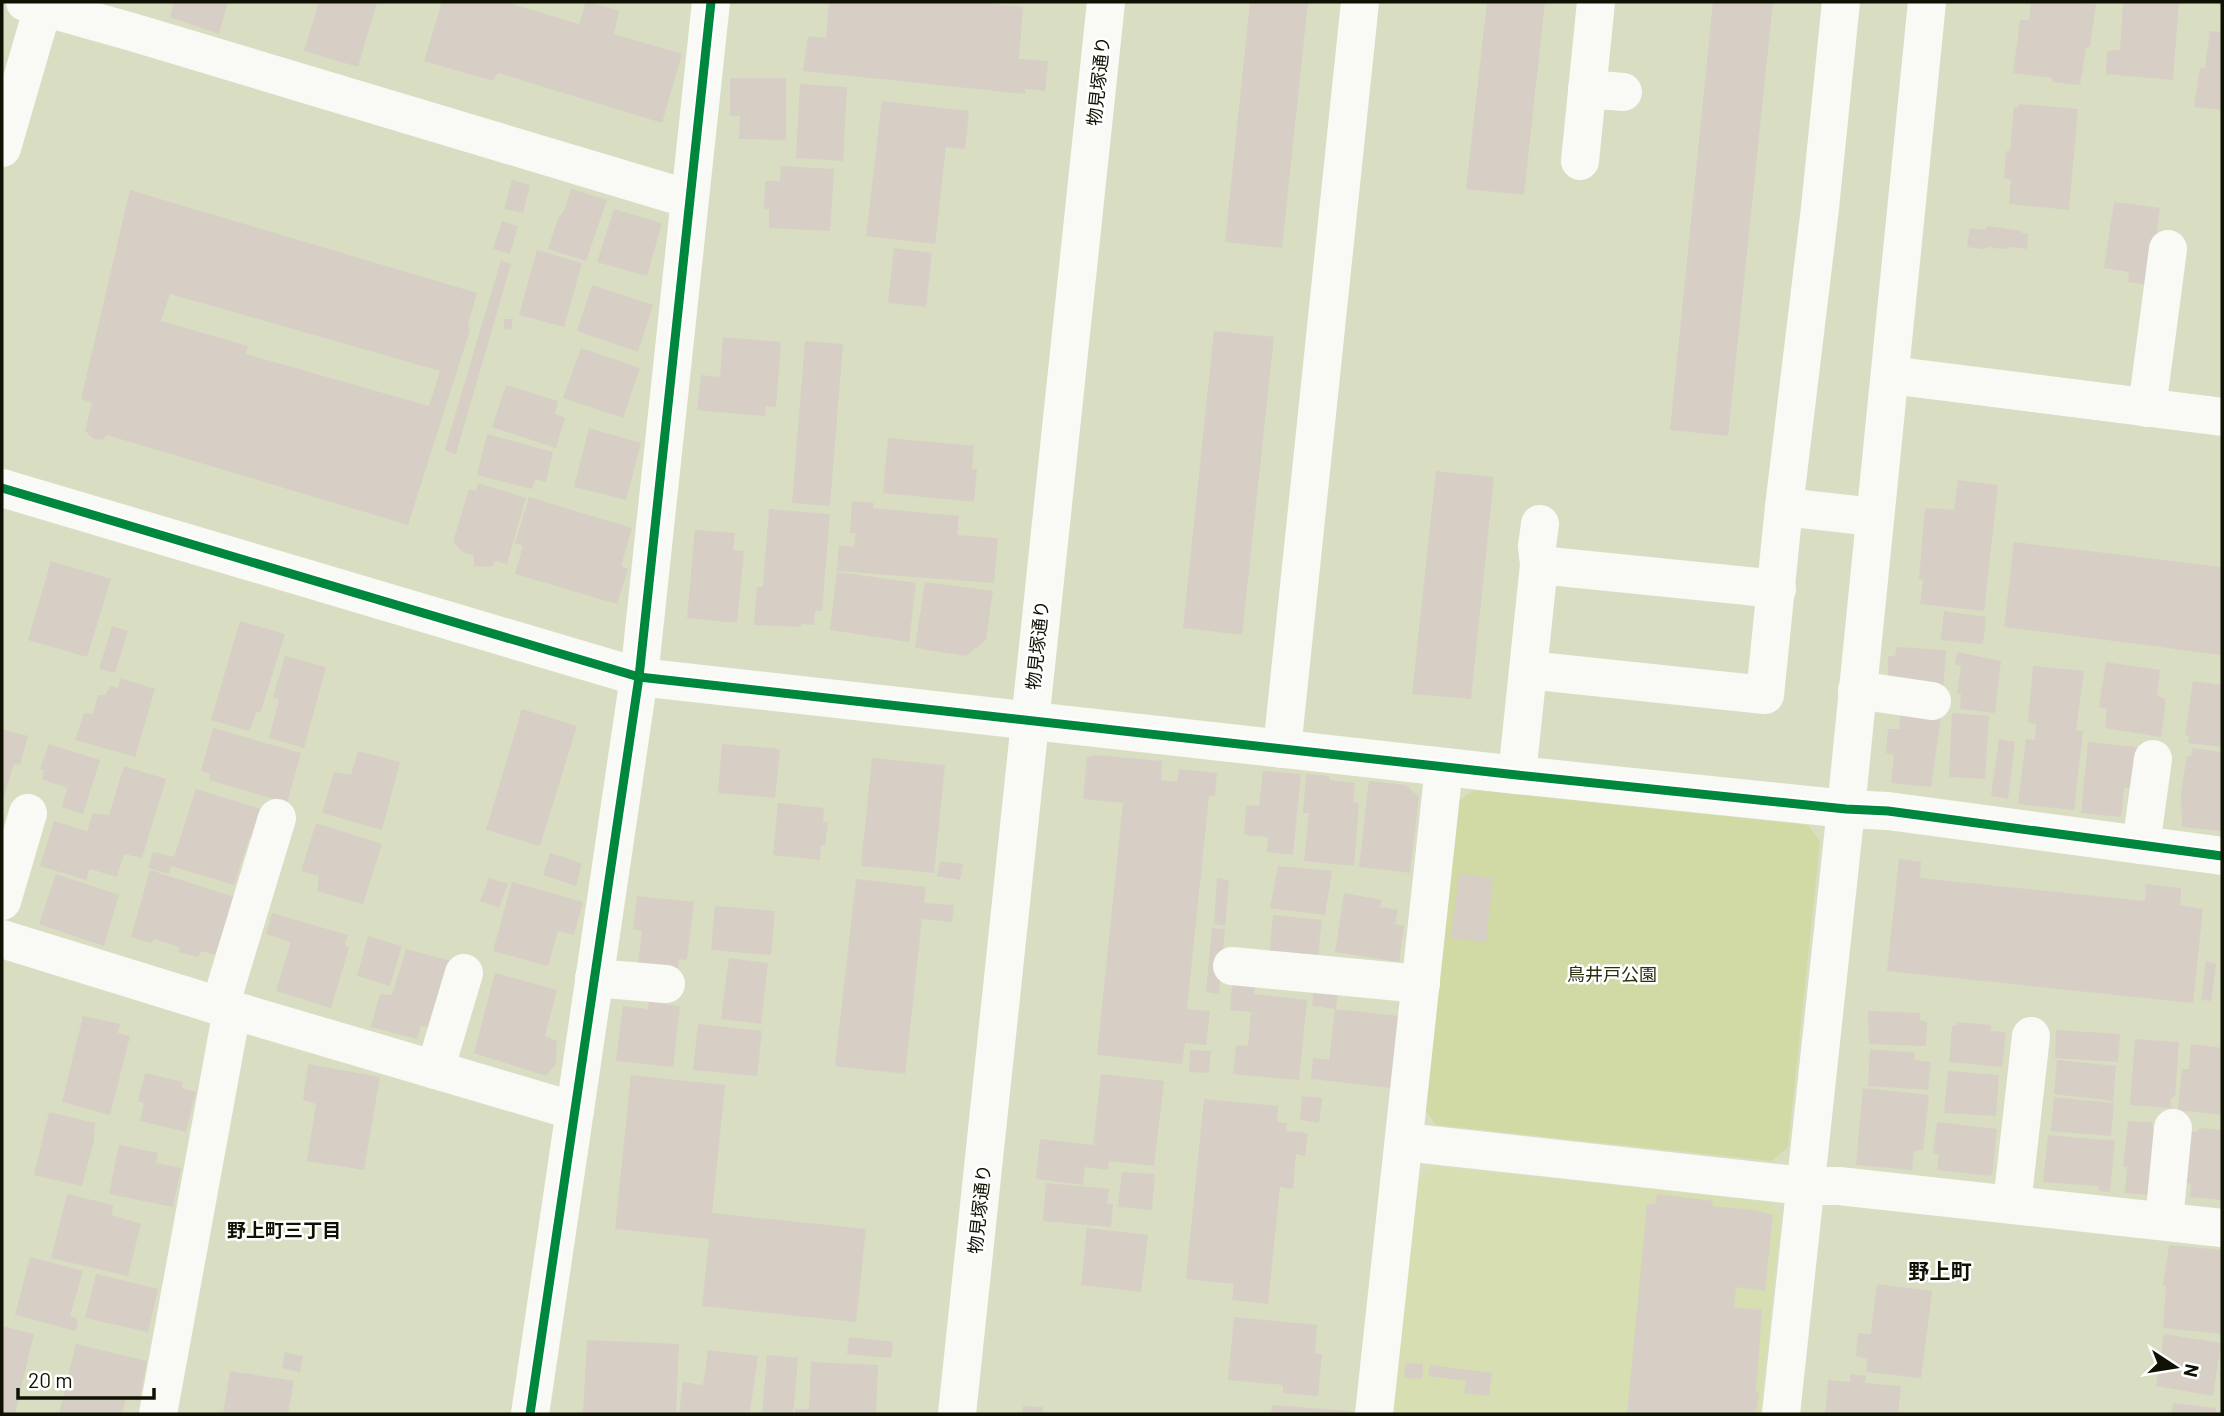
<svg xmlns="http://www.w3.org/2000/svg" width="2224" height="1416" viewBox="0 0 2224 1416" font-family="Barlow,'Noto Sans JP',sans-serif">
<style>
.built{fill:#d7dfb2}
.green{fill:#d1d9a5}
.building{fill:#d7cec5;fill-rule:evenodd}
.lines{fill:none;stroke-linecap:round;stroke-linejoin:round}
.minor{stroke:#f9faf6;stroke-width:38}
.cycleway-casing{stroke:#fff;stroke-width:13}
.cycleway{stroke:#00873e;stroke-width:9}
.labels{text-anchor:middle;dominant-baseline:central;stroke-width:5;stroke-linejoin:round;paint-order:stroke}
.street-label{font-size:18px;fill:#0f1202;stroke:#fff}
.park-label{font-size:18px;fill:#2a2f0c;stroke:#fff}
.neighbourhood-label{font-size:19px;font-weight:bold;fill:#0f1202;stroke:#fff}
.quarter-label{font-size:21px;font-weight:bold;fill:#0f1202;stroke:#fff}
</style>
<rect width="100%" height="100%" fill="#d9dec2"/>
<polygon class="built" points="1433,1166 1769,1202 1781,1218 1760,1414 1393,1414 1418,1177"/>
<polygon class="green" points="1474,790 1808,825 1820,841 1788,1147 1772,1161 1436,1125 1425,1110 1457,802"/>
<g class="building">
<polygon points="174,2 228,2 219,34 170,17"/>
<polygon points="319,2 377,2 358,67 304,51"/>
<polygon points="442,2 513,2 512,4 579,24 586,2 619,10 614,34 682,54 662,123 498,73 493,81 424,61"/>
<polygon points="829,2 975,2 1023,7 1019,59 1048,61 1045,91 1025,89 1025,94 803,71 808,36 826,38"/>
<polygon points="1250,2 1308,2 1282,248 1225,242"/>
<polygon points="1487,2 1545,2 1524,195 1466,189"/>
<polygon points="1713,2 1773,2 1728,436 1670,430"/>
<polygon points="2031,2 2061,2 2096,5 2090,46 2086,48 2080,85 2053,82 2052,78 2013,73 2020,20 2029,20"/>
<polygon points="2123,2 2179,2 2173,80 2106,74 2107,51 2120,50"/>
<polygon points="2210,31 2222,32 2222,110 2194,107 2200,68 2205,68"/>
<polygon points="730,78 786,78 786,140 739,139 740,116 730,116"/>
<polygon points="800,84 847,87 843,161 796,158"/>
<polygon points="882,101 969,111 965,149 946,147 935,244 866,236"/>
<polygon points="2019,104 2078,109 2069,210 2009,204 2011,180 2004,178 2006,151 2010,151 2014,107 2018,107"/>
<polygon points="781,166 834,169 830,231 769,228 769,209 764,209 765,181 780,181"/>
<polygon points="512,180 530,185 523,213 504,209"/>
<polygon points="571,189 607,200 586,261 548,249 558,218 564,211"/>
<path d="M130,190L477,293L468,325L470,330L408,525L107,435L103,440L94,439L85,431L92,403L81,399ZM170,294L440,371L429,406L246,354L248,346L161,321Z"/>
<polygon points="2114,202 2160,208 2150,285 2128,282 2129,272 2104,268"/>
<polygon points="614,209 662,223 647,276 597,262"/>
<polygon points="502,221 518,226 510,254 493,249"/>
<polygon points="1987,226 2022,231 2022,233 2028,234 2027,249 2009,247 2007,249 1991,248 1992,246 1983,249 1967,247 1970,228 1985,230"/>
<polygon points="894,248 932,253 926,307 888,303"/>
<polygon points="537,250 582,263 564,327 519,315"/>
<polygon points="501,260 511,264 456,454 448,452 445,449"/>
<polygon points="592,285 653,305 638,352 577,331"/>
<polygon points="504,319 513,319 511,330 504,329"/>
<polygon points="1214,331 1274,337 1242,635 1183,628"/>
<polygon points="723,337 781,342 776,407 766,406 765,416 697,410 701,375 720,377"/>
<polygon points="805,341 843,344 830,506 792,503"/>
<polygon points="581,348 640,368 623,418 563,398"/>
<polygon points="506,385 558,401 555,414 565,418 556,448 492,427"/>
<polygon points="589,428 641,443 626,500 574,487"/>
<polygon points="487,434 553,452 546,482 536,479 532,489 477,475"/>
<polygon points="888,438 974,446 972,469 977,469 974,502 883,493"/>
<polygon points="1436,471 1494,477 1471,699 1412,694"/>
<polygon points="1958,480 1998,485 1984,611 1920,604 1923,580 1919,579 1925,508 1954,510"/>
<polygon points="478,483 526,498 507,564 495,561 492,567 474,566 474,556 461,551 453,542 469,489 476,491"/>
<polygon points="529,497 632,528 621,566 628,569 617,604 515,574 523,546 515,543"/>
<polygon points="852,501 874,503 873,508 959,516 957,535 998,538 994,583 837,571 839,545 854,547 856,533 850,533"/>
<polygon points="769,509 830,514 822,611 815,611 814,625 801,624 801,627 754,625 757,587 763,587"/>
<polygon points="695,530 735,533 733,550 744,551 737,623 687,618"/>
<polygon points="2014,542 2222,567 2222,655 2004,627"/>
<polygon points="51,561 111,579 87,657 28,640"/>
<polygon points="837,572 916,583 909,642 830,630"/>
<polygon points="925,582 993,591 986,640 966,656 915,648"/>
<polygon points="1944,611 1986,617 1983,644 1941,640"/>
<polygon points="240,621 285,634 261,711 256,713 249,731 211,720"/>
<polygon points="112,626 128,631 115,673 99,669"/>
<polygon points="1897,647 1946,650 1943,690 1888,685 1888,656 1895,656"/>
<polygon points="1957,652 2001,661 1995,713 1960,709 1961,694 1957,693 1961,666 1955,664"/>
<polygon points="285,656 326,667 304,748 269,738 279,700 273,697"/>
<polygon points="2106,662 2160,670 2157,696 2166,699 2161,737 2105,728 2107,709 2099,707"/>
<polygon points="2033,666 2084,671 2076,730 2083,731 2074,810 2018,804 2026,739 2035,740 2036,724 2028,723"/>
<polygon points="121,678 155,689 135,757 75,740 84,713 93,714 98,695 106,695 110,686 118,688"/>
<polygon points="2193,681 2222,685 2222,747 2188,743 2189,736 2185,735"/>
<polygon points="522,709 577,726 540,846 486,830"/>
<polygon points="1901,711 1941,716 1931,787 1891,783 1894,755 1886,753 1888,729 1899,729"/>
<polygon points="1952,713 1989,716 1985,779 1949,777"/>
<polygon points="213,728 301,753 287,803 209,780 210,774 201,771"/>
<polygon points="2,729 28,736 20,765 14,764 2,803"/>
<polygon points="1999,739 2015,742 2008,799 1991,796"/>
<polygon points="2088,742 2137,747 2132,788 2124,788 2121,817 2081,813"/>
<polygon points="49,744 100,760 83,814 62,807 67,788 42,779 44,770 40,769"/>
<polygon points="722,744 780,749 775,798 718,793"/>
<polygon points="2192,748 2222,752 2222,831 2182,827 2181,793 2187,756 2191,756"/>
<polygon points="358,751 400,762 382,830 322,813 334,772 351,775"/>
<polygon points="1093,755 1162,761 1161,780 1177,782 1179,769 1217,773 1215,796 1209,796 1187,1009 1210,1011 1206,1045 1185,1043 1182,1064 1097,1055 1123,803 1083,799 1087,758"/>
<polygon points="872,758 945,765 934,873 861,866"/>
<polygon points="124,766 166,779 142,858 124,854 117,877 90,869 86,880 40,866 54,821 87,831 93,813 109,815"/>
<polygon points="1263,771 1301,774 1293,855 1267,852 1268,837 1244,835 1246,805 1259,806"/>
<polygon points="1306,774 1329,776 1330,780 1355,783 1353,802 1359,803 1354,866 1304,861 1309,813 1303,813"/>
<polygon points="1369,781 1406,785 1419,797 1410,873 1359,867"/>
<polygon points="196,789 261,809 253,838 249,839 234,885 171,866 169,874 148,868 153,852 174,857"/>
<polygon points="778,803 824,808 823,822 828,822 825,846 821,845 820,860 773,855"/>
<polygon points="316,823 382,844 363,904 317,891 319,876 301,871"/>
<polygon points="550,853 582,863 576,886 543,875"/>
<polygon points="1899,859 1921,862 1920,878 2145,901 2146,884 2181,888 2180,905 2203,909 2193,1003 1887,971"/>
<polygon points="940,861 963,864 960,880 937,876"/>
<polygon points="1278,866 1332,871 1325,915 1270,908"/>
<polygon points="150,870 234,897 215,955 201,951 198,957 179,952 179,947 154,939 151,943 131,937"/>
<polygon points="56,874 119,895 104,946 39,924"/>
<polygon points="1459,874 1493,878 1486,942 1451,938"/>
<polygon points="489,878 508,884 499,908 480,901"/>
<polygon points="1217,878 1229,880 1225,926 1214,924"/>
<polygon points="856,879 926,887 924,903 954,905 952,922 922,919 905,1074 835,1066"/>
<polygon points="512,882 583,902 574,935 558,931 548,966 493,951"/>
<polygon points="1344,893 1382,900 1380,907 1398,910 1395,924 1404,926 1399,962 1335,952"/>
<polygon points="637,896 694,902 687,960 679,959 678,968 638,963 642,931 633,929"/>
<polygon points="715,906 775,911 771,955 711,950"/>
<polygon points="272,913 348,935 345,945 349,948 331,1008 276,991 291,942 266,934"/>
<polygon points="1273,915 1322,920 1317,964 1269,958"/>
<polygon points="1212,928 1225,929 1219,994 1206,992"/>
<polygon points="368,936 402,946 390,986 357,976"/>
<polygon points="406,949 451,961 433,1028 421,1026 417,1039 371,1027 380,994 392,995"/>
<polygon points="729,958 768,963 761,1024 721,1019"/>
<polygon points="2206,961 2216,964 2211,1001 2201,1000"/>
<polygon points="495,973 557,990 545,1036 557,1041 556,1064 546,1076 474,1053"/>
<polygon points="1233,976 1256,978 1254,994 1307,1000 1299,1080 1233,1074 1236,1045 1248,1046 1251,1012 1230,1010"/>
<polygon points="1314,988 1338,991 1336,1009 1312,1006"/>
<polygon points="649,1002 680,1006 673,1067 616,1061 623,1006 648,1009"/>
<polygon points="1335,1009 1399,1016 1391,1088 1311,1079 1313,1058 1329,1060"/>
<polygon points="1868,1011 1920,1013 1920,1020 1927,1022 1926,1046 1869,1044"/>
<polygon points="83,1016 120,1024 118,1033 130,1036 110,1115 62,1102"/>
<polygon points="1957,1022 1991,1025 1991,1031 2006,1032 2002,1067 1949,1062 1952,1026 1957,1025"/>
<polygon points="698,1024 762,1031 757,1076 693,1070"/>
<polygon points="2056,1030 2120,1034 2118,1062 2055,1058"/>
<polygon points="2135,1039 2179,1042 2175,1096 2171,1098 2171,1108 2130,1105"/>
<polygon points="2191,1044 2222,1048 2222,1115 2178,1110 2182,1069 2189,1069"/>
<polygon points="1870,1049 1915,1053 1914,1060 1931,1062 1928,1090 1868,1086"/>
<polygon points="1190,1050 1211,1051 1209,1073 1189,1072"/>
<polygon points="2057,1060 2116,1066 2113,1101 2054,1094"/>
<polygon points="308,1064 380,1077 364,1170 307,1161 316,1104 303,1100"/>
<polygon points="1948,1071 1999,1075 1996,1116 1944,1113"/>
<polygon points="145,1073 183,1082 182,1088 196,1092 186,1132 140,1121 144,1103 138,1101"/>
<polygon points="1101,1074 1164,1081 1154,1166 1109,1161 1108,1170 1085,1167 1083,1185 1036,1179 1040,1139 1093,1145"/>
<polygon points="631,1075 725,1085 712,1213 866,1229 856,1322 702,1306 709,1239 615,1229"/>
<polygon points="1863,1088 1929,1095 1923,1150 1914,1151 1912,1170 1856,1165"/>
<polygon points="1302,1096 1322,1098 1319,1123 1300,1120"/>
<polygon points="2054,1097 2114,1103 2111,1136 2051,1131"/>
<polygon points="1204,1099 1278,1106 1277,1122 1287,1123 1286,1131 1308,1133 1305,1156 1296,1154 1293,1189 1280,1187 1268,1304 1232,1300 1234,1284 1186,1279"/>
<polygon points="49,1112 95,1123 94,1140 82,1186 34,1175"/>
<polygon points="2128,1121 2152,1122 2153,1128 2157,1130 2149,1195 2125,1193 2127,1167 2123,1167"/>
<polygon points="1937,1122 1997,1129 1992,1176 1937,1170 1939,1155 1933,1153"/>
<polygon points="2200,1128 2222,1130 2221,1200 2190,1197 2191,1184 2184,1182 2189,1131 2197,1132"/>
<polygon points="2048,1135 2115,1141 2110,1192 2099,1191 2098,1186 2043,1182"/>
<polygon points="119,1145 158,1153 156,1163 181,1168 173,1207 109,1194"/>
<polygon points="1122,1172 1155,1174 1152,1210 1118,1207"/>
<polygon points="1046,1183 1109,1189 1107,1204 1113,1204 1111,1227 1043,1221"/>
<polygon points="67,1194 113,1205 112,1215 141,1224 128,1276 51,1258"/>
<polygon points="1657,1194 1713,1201 1712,1206 1754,1210 1773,1215 1765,1291 1736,1287 1734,1307 1762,1310 1756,1392 1759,1393 1756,1414 1627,1414 1647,1204 1655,1204"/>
<polygon points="1087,1228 1148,1235 1141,1292 1081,1285"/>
<polygon points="2169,1245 2222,1250 2221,1334 2163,1328 2166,1286 2163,1286"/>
<polygon points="30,1257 83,1271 70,1316 78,1319 76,1331 15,1315"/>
<polygon points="96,1274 158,1289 148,1332 85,1318"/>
<polygon points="1877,1284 1932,1291 1921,1378 1866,1372 1867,1359 1856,1356 1858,1333 1871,1334"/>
<polygon points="1234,1317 1317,1325 1315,1354 1322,1354 1318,1396 1283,1393 1283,1385 1228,1380"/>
<polygon points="2,1326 34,1334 15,1414 2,1414"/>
<polygon points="2164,1334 2221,1343 2213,1396 2156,1386"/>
<polygon points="849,1337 893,1342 891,1358 847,1354"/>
<polygon points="587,1340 679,1344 676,1414 583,1414"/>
<polygon points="76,1344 147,1361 139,1401 126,1399 122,1414 59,1414"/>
<polygon points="708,1350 758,1356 750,1412 746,1411 746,1414 679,1414 683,1382 703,1385"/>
<polygon points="285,1352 303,1356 300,1372 282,1368"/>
<polygon points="767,1355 798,1358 793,1414 762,1414"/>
<polygon points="811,1362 878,1365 876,1414 795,1414 795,1409 809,1409"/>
<polygon points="1405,1363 1423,1364 1422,1379 1404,1378"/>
<polygon points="1430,1365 1492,1373 1489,1396 1464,1393 1466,1381 1428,1376"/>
<polygon points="230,1371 294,1381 288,1414 223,1414"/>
<polygon points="1850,1374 1866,1376 1865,1383 1901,1386 1898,1414 1825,1414 1828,1380 1850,1382"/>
<polygon points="2173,1403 2216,1408 2216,1414 2172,1414"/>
<polygon points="1272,1405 1351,1411 1351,1414 1271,1414"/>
<polygon points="1023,1406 1043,1407 1042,1414 1022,1414"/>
</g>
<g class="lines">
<g class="minor">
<polyline points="25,2 132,32 689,199"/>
<polyline points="1841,2 1820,208 1784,507 1874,517"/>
<polyline points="1587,89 1623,92"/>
<polyline points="2,148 43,7"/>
<polyline points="1580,161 1596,2"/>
<polyline points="1890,375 2222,417"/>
<polyline points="2147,408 2168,249"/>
<polyline points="2,488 639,677 1517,775 1846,809 1888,811 2222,856"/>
<polyline points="1539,565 1537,546 1540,524"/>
<polyline points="1528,670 1765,695 1784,507"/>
<polyline points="1857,690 1932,701"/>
<polyline points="1282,749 1360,2"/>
<polyline points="1517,775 1539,565 1777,589"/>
<polyline points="2141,845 2153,759"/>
<polyline points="2,901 28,813"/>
<polyline points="2,939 232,1010 575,1111"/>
<polyline points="1232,966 1421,984"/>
<polyline points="594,978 666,984"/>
<polyline points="220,1006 277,818"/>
<polyline points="435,1070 464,973"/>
<polyline points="1404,1142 1804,1186 1839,1186 2222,1228"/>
<polyline points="2012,1204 2031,1036"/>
<polyline points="2164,1221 2173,1128"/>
<polyline points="158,1414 232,1010"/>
<polyline points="530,1414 639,677 711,2"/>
<polyline points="957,1414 1106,2"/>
<polyline points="1374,1414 1444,767"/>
<polyline points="1781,1414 1846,809 1927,2"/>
</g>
<g class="cycleway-casing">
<g id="cycleway">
<polyline points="2,488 639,677 1517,775 1846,809 1888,811 2222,856"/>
<polyline points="530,1414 639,677 711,2"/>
</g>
</g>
<use href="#cycleway" class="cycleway"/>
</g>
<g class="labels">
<g class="street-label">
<text transform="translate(1098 81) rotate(-84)">物見塚通り</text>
<text transform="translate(1037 645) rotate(-84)">物見塚通り</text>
<text transform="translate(979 1209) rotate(-84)">物見塚通り</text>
</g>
<g class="park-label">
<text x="1612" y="974">鳥井戸公園</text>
</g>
<g class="neighbourhood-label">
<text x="284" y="1229">野上町三丁目</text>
</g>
<g class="quarter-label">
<text x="1940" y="1270">野上町</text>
</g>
</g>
<rect width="2224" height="1416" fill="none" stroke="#0f1202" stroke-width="7"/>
<g transform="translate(2175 1367) rotate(102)" stroke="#ffffff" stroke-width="5" paint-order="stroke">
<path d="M0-5L12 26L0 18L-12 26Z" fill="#0f1202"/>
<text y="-10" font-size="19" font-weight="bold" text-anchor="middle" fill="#0f1202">N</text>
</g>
<path d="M18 1388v10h136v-10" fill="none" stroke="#0f1202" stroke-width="3.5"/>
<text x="28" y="1388" font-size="21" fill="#0f1202" stroke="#ffffff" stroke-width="5" paint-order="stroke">20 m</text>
</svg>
